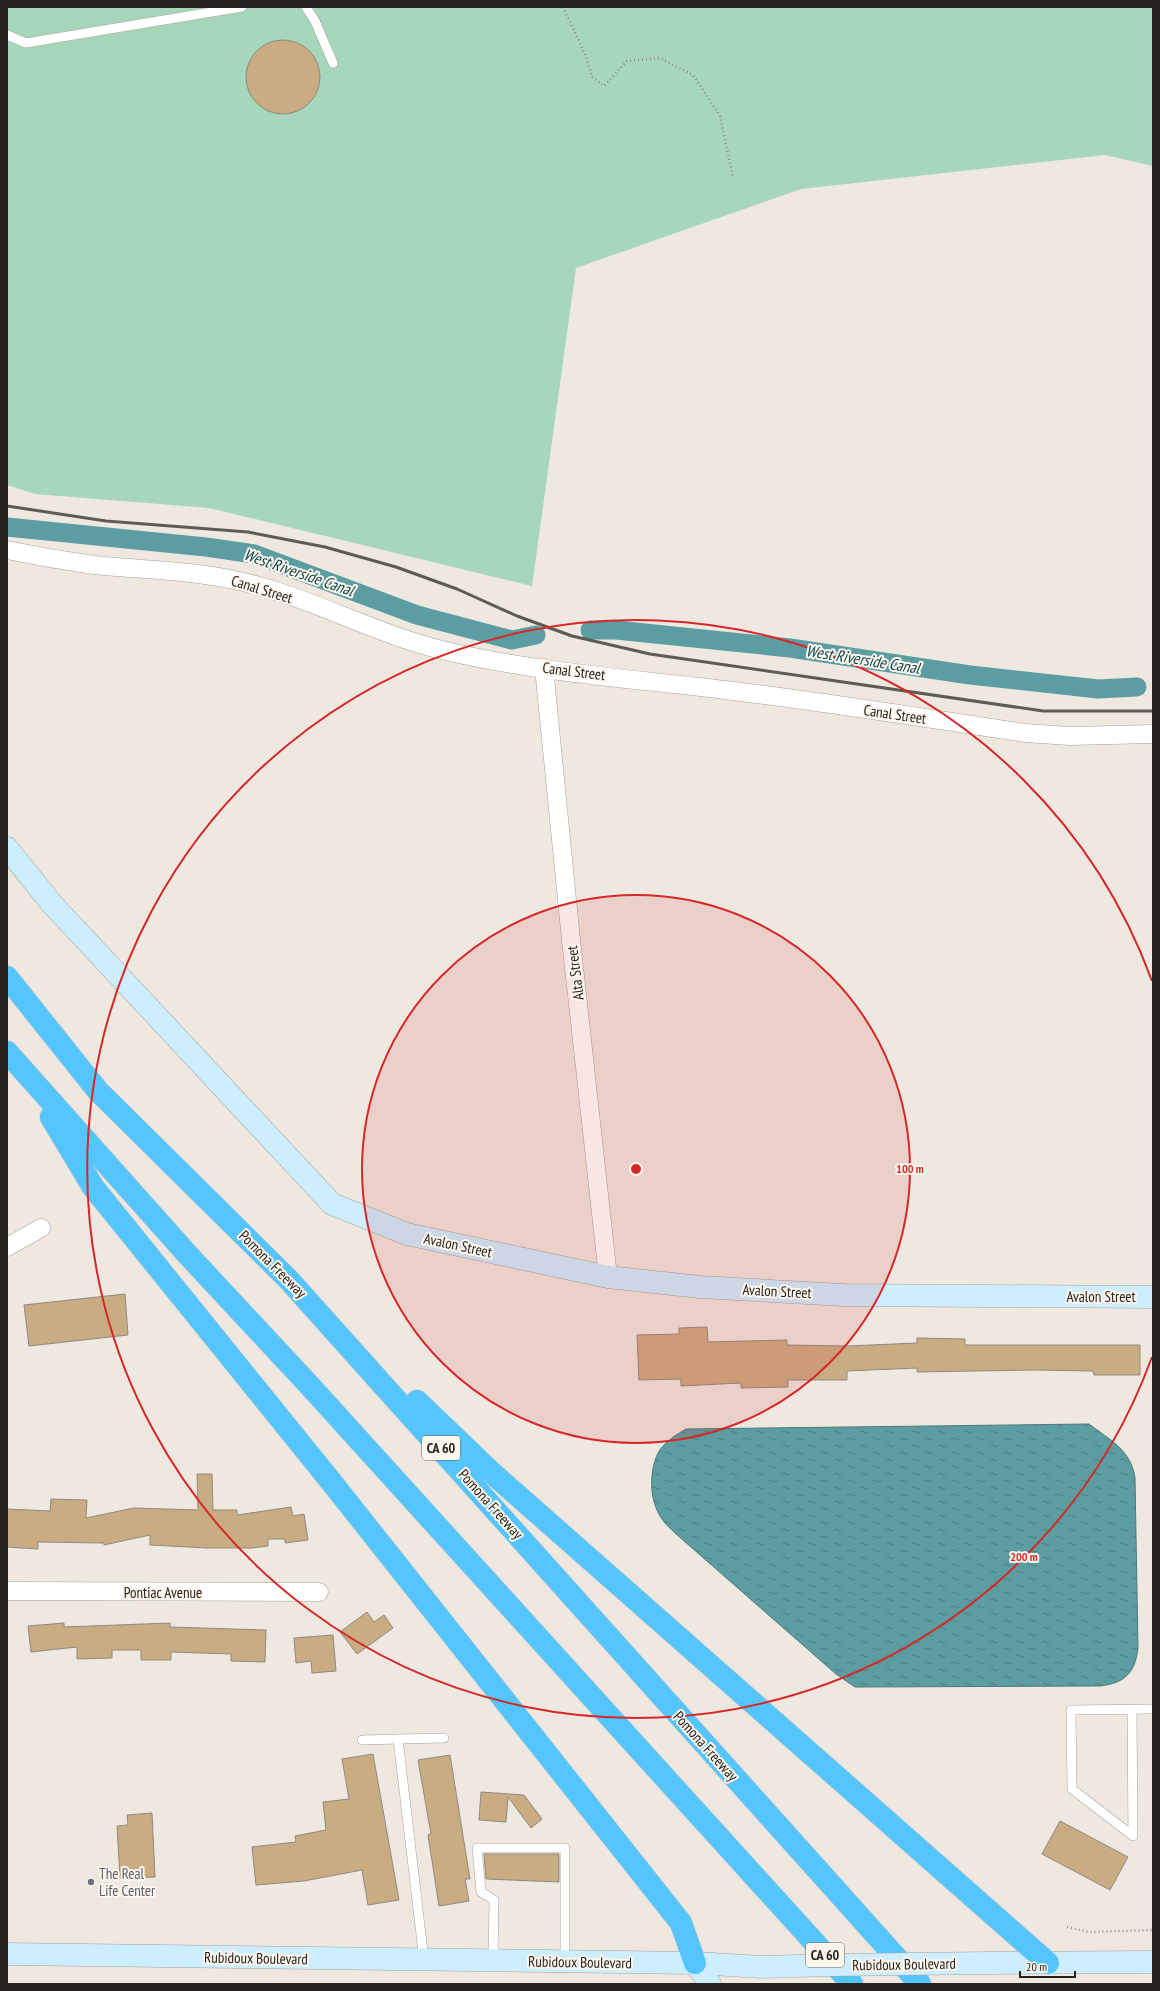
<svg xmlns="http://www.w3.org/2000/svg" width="1160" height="1991" viewBox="0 0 1160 1991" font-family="'PT Sans Narrow',sans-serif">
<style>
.green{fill:#a6d6bb}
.water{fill:url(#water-ripples);stroke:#4c787a}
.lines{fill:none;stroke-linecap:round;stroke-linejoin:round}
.canal{stroke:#5c9da1;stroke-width:19}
.building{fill:#caac82;stroke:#8e8981}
.lane-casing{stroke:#a6a199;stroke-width:10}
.street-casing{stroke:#a6a199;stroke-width:19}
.secondary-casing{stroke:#a6a199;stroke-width:23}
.highway-casing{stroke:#c7c6c5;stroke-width:23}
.path{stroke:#938e88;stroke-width:2.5;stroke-dasharray:1 3;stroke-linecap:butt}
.lane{stroke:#fff;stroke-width:9}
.street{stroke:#fff;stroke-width:18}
.secondary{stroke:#cef;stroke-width:22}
.highway{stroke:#54c5fe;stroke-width:22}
.rail{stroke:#5e5a56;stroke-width:3}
.secondary-bridge-casing{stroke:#a6a199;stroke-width:23;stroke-linecap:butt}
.secondary-bridge{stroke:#cef;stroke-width:22}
.ring{fill:none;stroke:#d62828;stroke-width:2}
.worship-dot{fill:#6b7280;stroke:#fcf6ed;stroke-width:1.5}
.labels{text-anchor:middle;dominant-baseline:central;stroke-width:4;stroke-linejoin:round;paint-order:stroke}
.shield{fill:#fcf6ed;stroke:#66625e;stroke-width:1}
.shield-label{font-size:14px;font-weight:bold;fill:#262320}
.street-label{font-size:15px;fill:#262320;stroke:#fcf6ed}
.worship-label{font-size:15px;fill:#5b616d;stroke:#fcf6ed;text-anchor:start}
.water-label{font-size:16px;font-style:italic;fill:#0a474a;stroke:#fcf6ed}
.centre{fill:#d62828;stroke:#fcf6ed;stroke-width:2}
.ring-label{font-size:12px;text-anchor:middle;font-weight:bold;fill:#d62828;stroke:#fcf6ed;stroke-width:4;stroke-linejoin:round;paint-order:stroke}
</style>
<defs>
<pattern id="water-ripples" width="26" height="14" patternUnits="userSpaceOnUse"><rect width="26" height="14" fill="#5c9da1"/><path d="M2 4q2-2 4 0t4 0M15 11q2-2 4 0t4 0" fill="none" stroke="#4c8083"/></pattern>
</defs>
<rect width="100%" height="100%" fill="#eee8e0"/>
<polygon class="green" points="7,7 1153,7 1153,166 1105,155 801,189 576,268 532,586 209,508 35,494 7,485"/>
<path class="water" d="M1089,1424C1110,1440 1131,1450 1135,1478L1138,1648C1135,1673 1125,1683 1100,1686L855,1687L836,1674L675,1533C671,1529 665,1524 662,1519C649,1501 649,1472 658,1453C664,1442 676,1435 686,1429Z"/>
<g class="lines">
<g class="canal">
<polyline points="7,527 206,547 254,554 417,615 512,640 536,635"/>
<polyline points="590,630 616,630 790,648 970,675 1098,689 1137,687"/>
</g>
</g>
<g class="building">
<circle cx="283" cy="77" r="37"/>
<polygon points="125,1294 128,1335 29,1346 24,1305"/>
<polygon points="707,1327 708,1342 787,1340 787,1345 847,1346 917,1343 917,1338 965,1339 965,1345 1140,1345 1140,1375 1094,1375 1093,1371 1035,1370 917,1372 917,1368 847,1371 847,1380 788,1380 788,1387 741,1388 741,1383 681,1386 681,1379 639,1380 637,1335 679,1334 679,1328"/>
<polygon points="197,1474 212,1474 213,1510 237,1510 237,1515 291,1507 293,1516 304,1514 308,1540 285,1543 285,1539 268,1539 268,1546 252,1548 208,1548 150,1545 150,1535 104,1545 104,1543 38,1542 38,1549 7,1547 7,1509 50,1511 51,1499 87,1500 86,1518 134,1508 198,1510"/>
<polygon points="367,1612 374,1622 384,1615 393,1628 357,1654 340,1632"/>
<polygon points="64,1623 64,1627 170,1623 170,1627 266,1630 265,1662 231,1661 231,1654 171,1652 171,1660 141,1660 141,1650 112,1650 112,1658 77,1659 77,1647 31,1652 28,1626"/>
<polygon points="333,1635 336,1671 312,1673 311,1661 296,1663 294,1638"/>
<polygon points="373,1754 399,1900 368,1905 362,1870 304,1881 256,1885 252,1847 296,1842 295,1836 326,1830 323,1802 349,1799 342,1759"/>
<polygon points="450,1755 470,1879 465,1879 469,1901 439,1906 428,1835 431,1834 418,1760"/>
<polygon points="481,1792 524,1795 542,1819 531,1828 508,1797 506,1822 479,1820"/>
<polygon points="152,1813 155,1877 120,1878 117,1826 128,1825 127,1815"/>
<polygon points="1060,1821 1128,1857 1110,1890 1042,1854"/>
<polygon points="484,1854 559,1854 559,1882 486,1879"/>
</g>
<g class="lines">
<g class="lane-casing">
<g id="lane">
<polyline points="306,7 315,21 333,63"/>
<polyline points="7,35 26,43 242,7"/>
<polyline points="1132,1710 1133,1836 1072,1789 1071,1710 1153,1709"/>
<polyline points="362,1740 398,1739"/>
<polyline points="424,1960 398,1739 444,1738"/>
<polyline points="493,1961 494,1900 481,1892 477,1848 565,1848 565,1962"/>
</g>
</g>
<g class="street-casing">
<g id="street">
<path d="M7,550C36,556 65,561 94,565C141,570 188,570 234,580C308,595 373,634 446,651C535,672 634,679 725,690C825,702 925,718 1025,733L1070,736L1153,734"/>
<polyline points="544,668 571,940 608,1277"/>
<polyline points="7,1247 41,1228"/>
<polyline points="7,1591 319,1592"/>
</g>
</g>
<g class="secondary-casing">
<g id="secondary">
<polyline points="7,848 52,904 332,1204 407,1234 608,1277 700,1287 843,1295 1153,1297"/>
<polyline points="7,1954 695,1963 762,1967 831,1965"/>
<polyline points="695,1963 710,1984"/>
<polyline points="988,1963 1153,1962"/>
</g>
</g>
<g class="highway-casing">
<g id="highway">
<polyline points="7,977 98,1091 288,1279 920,1984"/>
<polyline points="7,1052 188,1255 310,1386 852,1984"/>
<polyline points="51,1117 93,1187 333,1484 681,1923 695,1963"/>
<polyline points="417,1401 491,1472 1048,1963"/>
</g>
</g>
<g class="path">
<polyline points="563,7 586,56 592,77 604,86 627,61 660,58 693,75 720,116 733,177"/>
<polyline points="1067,1927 1089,1932 1153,1930"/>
</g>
<use href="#lane" class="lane"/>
<use href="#street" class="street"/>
<use href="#secondary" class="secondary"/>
<use href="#highway" class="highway"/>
<polyline class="rail" points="7,506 106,521 248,532 325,547 396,567 457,589 517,616 572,636 650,654 1043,711 1153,711"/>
<g class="secondary-bridge-casing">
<polyline id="secondary-bridge" points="831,1965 988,1963"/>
</g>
<use href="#secondary-bridge" class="secondary-bridge"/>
</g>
<circle cx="636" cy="1169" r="274" fill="#d62828" fill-opacity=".12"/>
<g class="ring">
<circle cx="636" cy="1169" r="274"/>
<path d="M1152 1357A549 549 0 1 1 1152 981"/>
</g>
<circle class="worship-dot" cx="91" cy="1882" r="4"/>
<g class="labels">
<g class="shield">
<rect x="422" y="1436" width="38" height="24" rx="3"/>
<rect x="806" y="1943" width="38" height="24" rx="3"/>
</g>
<g class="shield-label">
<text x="441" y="1448">CA 60</text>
<text x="825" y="1955">CA 60</text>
</g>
<g class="street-label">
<text transform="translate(262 589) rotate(17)">Canal Street</text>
<text transform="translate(574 671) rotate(7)">Canal Street</text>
<text transform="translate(895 714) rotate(8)">Canal Street</text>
<text transform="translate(575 973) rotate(-97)">Alta Street</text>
<text transform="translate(458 1245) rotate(12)">Avalon Street</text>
<text transform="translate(273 1264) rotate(45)">Pomona Freeway</text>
<text transform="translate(777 1291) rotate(3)">Avalon Street</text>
<text x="1101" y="1296">Avalon Street</text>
<text transform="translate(491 1504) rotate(48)">Pomona Freeway</text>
<text x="163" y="1592">Pontiac Avenue</text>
<text transform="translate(706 1746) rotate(48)">Pomona Freeway</text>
<text transform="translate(256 1958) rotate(1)">Rubidoux Boulevard</text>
<text transform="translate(580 1962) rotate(1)">Rubidoux Boulevard</text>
<text transform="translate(904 1964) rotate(-1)">Rubidoux Boulevard</text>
</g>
<g class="worship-label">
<text x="99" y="1873">The Real<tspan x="99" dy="17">Life Center</tspan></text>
</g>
<g class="water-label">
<text transform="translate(299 572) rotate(19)">West Riverside Canal</text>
<text transform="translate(863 659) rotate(9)">West Riverside Canal</text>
</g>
</g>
<circle cx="636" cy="1169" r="6" class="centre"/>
<g class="ring-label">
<text x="910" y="1173">100 m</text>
<text x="1024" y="1561">200 m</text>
</g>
<rect width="1160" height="1991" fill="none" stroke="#262320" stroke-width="16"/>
<path d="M1020 1971v6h55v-6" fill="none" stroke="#262320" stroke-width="2"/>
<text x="1026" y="1971" font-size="12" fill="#262320" stroke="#fcf6ed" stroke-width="3" paint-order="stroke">20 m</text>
</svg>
